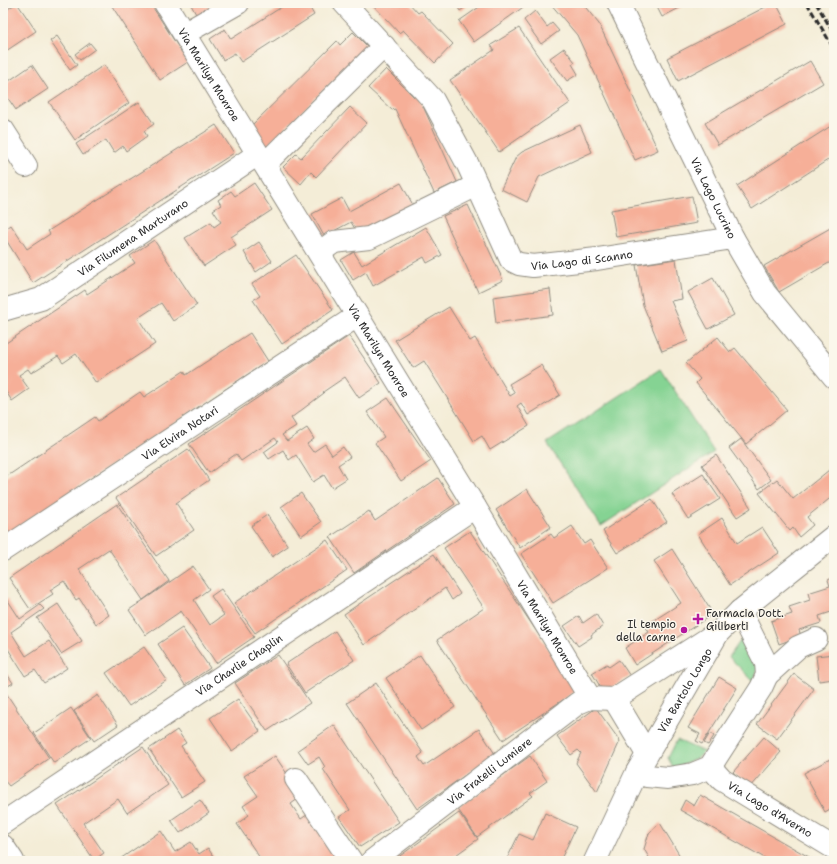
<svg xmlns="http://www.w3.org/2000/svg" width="837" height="864" viewBox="0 0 837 864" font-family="'Shantell Sans',sans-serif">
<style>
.green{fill:#85d393;stroke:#587f5f}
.building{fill:#f6af98}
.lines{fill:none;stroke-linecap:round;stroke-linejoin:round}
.minor-casing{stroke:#908c81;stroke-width:24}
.minor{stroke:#fff;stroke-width:22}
.rail{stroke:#2b2b2b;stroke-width:3;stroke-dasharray:6 3;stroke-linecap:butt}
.poi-dot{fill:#b5179e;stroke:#fbf7ec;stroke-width:1.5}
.labels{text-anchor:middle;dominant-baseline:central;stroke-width:3;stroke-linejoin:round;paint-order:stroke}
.street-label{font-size:11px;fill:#2b2b2b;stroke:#fbf7ec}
.poi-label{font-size:11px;fill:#2b2b2b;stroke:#fbf7ec;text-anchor:start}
</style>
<rect width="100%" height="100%" fill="#fbf7ec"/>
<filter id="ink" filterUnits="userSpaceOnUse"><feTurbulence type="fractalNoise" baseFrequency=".025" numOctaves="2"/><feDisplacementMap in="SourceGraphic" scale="8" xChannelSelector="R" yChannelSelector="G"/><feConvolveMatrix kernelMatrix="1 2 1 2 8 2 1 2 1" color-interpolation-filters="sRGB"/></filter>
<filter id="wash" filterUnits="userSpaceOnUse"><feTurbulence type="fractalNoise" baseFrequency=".012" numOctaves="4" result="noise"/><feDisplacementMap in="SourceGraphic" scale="16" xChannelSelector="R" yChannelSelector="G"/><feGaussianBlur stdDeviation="0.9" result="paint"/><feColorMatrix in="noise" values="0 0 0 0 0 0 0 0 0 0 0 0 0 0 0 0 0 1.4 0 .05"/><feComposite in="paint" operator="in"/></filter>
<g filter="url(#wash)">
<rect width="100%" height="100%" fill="#f4edd7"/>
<g class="green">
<polygon points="661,369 714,452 601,526 547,443"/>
<polygon points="743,637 759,667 753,681 729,657"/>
<polygon points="677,740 704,752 698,758 674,769 668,758"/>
</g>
<g id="blocks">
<g class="building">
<polygon points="17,3 36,31 3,53 3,12"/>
<polygon points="110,3 150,3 188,62 160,80"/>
<polygon points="190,3 208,3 212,11 198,18"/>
<polygon points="288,3 307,3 314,15 241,62 235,53 223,60 210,39 225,29 231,39"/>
<polygon points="371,3 409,3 418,13 421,11 453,44 435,63 403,30 399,33"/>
<polygon points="455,3 467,3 468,5 460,11"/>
<polygon points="485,3 529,3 474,42 459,21"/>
<polygon points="550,3 582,3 599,24 658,150 635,160 577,35"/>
<polygon points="655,3 689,3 662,17"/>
<polygon points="773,3 776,3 787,24 678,81 667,58"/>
<polygon points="535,11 547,27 552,23 559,31 541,44 524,20"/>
<polygon points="519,28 570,103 499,152 450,80 494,50 491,45"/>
<polygon points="353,32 373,52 354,60 267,146 249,128 337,41 340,45"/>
<polygon points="57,36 77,65 70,70 50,41"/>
<polygon points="90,43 95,49 80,60 75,54"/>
<polygon points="564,48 575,62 572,64 578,74 567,81 550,58"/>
<polygon points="810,61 823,83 718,145 705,123"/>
<polygon points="32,65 48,89 16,110 3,91 3,85"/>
<polygon points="104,65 129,103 75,140 49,102"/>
<polygon points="386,69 414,97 418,95 457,182 434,193 395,109 392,110 368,88"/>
<polygon points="139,102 154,124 144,131 147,136 126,151 123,146 114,153 106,140 83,155 76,144"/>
<polygon points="350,107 367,123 316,177 311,172 301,184 283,167 296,154 301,158"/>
<polygon points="834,124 834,156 752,209 737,186"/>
<polygon points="216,125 234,153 33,283 3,235 3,231 11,225 27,249 50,234 48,231"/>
<polygon points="580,125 592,152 539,177 527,202 501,189 516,157 522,152"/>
<polygon points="254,183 272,210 231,237 236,245 204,266 185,238 211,222 214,227 221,222 213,210 221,205 218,200 231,191 235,196"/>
<polygon points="401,183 413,205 358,234 351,222 324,236 312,214 342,198 349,211"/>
<polygon points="692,196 697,223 616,237 611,210"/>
<polygon points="468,205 503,280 478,292 443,216"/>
<polygon points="426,227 442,255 427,263 424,257 373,286 366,272 353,280 341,260 354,252 362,265"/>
<polygon points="832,227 834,230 834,260 779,292 764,266"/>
<polygon points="154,240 197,305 173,321 161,303 138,318 155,344 96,383 76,354 63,363 58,356 31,373 28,369 19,375 29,389 12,401 3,387 3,345 85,290 87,294 135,263 130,256"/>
<polygon points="259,242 272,261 256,272 244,252"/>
<polygon points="296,255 333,310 282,344 253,300 260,296 252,284"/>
<polygon points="676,259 682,299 671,301 688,341 662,351 643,305 636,265"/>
<polygon points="713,278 734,315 708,329 688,292"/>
<polygon points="550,289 553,315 496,323 493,297"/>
<polygon points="449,307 470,341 475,338 510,396 515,393 509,384 541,365 560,395 528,415 521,403 517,406 529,426 490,450 482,436 474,441 424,361 413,368 395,340"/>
<polygon points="250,333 268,361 3,537 3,479 95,417 98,421 140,392 144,397 184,371 186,375"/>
<polygon points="349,336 381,383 359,398 345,377 323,392 324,393 291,418 296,426 282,435 287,441 307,428 314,439 307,444 313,452 325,444 332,455 343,447 350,457 338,465 346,479 332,488 324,475 313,482 296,455 289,460 283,450 269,459 264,452 278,442 275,438 241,461 236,454 209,473 189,444"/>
<polygon points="718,337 730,352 735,348 787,410 746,444 696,383 700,379 686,363"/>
<polygon points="388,398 431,461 401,481 375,443 384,437 367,412"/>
<polygon points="741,439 771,480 759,489 729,448"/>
<polygon points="188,449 209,480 176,503 194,530 156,556 116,498"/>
<polygon points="716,455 751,508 737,517 702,465"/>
<polygon points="834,466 834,495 807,517 813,525 799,537 793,528 790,531 759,493 777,479 793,499"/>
<polygon points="703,474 720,499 688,519 672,494"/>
<polygon points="438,478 455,504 354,573 330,537 369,511 375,521"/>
<polygon points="527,489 551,527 520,548 496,510"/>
<polygon points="301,493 321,522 301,536 281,507"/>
<polygon points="652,499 667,522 617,553 603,531"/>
<polygon points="117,504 169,581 143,600 109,549 79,569 109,615 96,624 79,598 76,600 64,581 50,590 53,594 30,609 9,578"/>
<polygon points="267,515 288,546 272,557 251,526"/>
<polygon points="722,518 737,543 762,527 779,553 730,585 698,534"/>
<polygon points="572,526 584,544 590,540 608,568 553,603 521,554 551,534 554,538"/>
<polygon points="470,531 576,691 503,740 437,640 484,608 444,548"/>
<polygon points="327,540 347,570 255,633 234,603"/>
<polygon points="672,549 713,614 635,665 625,648 649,632 645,626 681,603 654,561"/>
<polygon points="434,554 460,594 452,600 445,588 364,645 344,614"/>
<polygon points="193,566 209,589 194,600 210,625 224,615 211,596 221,589 254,637 216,663 181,611 146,635 129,610"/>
<polygon points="834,577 834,611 819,616 821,623 799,630 801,636 779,644 771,621 792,614 789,607 810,600 808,593 830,586 828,580"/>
<polygon points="7,599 20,619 40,605 44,609 11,632 26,656 49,641 67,668 44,683 35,670 25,676 3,641 3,601"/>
<polygon points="58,604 82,641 61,654 37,618"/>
<polygon points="596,614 603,626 591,635 592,637 578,646 564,626 579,616 583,623"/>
<polygon points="182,628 210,668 185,685 158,644"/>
<polygon points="335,631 354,660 305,693 286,664"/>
<polygon points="144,647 167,680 129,706 106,673"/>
<polygon points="834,654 834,679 819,681 816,656"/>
<polygon points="278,655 310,703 267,731 235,683"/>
<polygon points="420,655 455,707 421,730 386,678"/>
<polygon points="619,660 630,676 604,693 592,673 607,664 609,667"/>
<polygon points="3,668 13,683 3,689"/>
<polygon points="794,674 814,689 777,739 757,724"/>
<polygon points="719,677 737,688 702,744 696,741 700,734 688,728"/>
<polygon points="376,683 423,753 418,757 424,766 479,729 495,754 417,809 347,703"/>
<polygon points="6,693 49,758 9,786 3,779 3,695"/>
<polygon points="98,695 118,725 94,741 74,711"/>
<polygon points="238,699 260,731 232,751 210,718"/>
<polygon points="71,708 91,738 54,763 34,733"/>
<polygon points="596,708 620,741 597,792 576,763 581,753 578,750 571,755 557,736"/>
<polygon points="334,725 399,822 360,847 339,817 350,810 323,769 325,767 319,757 308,764 298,750"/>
<polygon points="177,730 186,743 181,746 205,782 181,797 149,749"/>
<polygon points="710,733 714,736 708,745 704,743"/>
<polygon points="764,737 781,752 750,788 733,772"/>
<polygon points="143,747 168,785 127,813 118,799 83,823 104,853 94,860 57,805"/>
<polygon points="275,756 302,796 291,804 301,819 311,812 338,861 262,861 237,824 249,815 243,806 258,796 244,776"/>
<polygon points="530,756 547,781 530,793 533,796 477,837 457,808"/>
<polygon points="830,759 834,766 834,816 830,809 825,812 804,773"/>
<polygon points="700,795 816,861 770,861 680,810 685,800 694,806"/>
<polygon points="200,800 209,813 180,833 171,820"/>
<polygon points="459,813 478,839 449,860 450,861 393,861"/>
<polygon points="545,813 576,827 560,861 506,861 519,834 533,840"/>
<polygon points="660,823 683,861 651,861 644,849 649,833"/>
<polygon points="161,831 175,852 191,842 199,854 208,848 216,861 117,861"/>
</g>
</g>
</g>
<g filter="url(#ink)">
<use href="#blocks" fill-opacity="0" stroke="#908c81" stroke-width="1"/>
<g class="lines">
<g class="minor-casing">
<g id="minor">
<path id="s1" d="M165,3L475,507L590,698"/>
<path id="s2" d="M344,3L433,100L468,165L511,260L519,264L533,266L597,259L733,238"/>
<path id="s3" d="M618,3L733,238L765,293L834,377"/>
<polyline points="194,28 238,3"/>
<polyline points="3,130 26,166"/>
<polyline points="270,159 384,46"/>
<polyline points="327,247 334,242 369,238 477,185"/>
<path id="s4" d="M3,310L41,299L258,154"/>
<path id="s5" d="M3,550L357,316"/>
<polyline points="767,675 798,647 816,639"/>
<polyline points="647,754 614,699 715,634"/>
<path id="s6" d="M710,767L722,780L834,848"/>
<polyline points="637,772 647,776 668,778 693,774 710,767 761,688 767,675 766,663 740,611"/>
<polyline points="296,779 351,861"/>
<path id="s7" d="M3,823L475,507"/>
<polyline points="3,846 13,861"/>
<path id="s8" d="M372,861L578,703L590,698L614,699"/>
<path id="s9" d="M595,861L637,772L718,633L740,611L834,536"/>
</g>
</g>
<use href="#minor" class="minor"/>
<g class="rail">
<polyline points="807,3 834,49"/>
<polyline points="816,3 834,34"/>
</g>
</g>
</g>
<g class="poi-dot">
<path d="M696 613h4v4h4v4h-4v4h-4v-4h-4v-4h4z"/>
<circle cx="684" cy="630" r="4"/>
</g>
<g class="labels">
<g class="street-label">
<text stroke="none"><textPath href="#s1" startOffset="84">Via Marilyn Monroe</textPath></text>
<text stroke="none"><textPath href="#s3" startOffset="217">Via Lago Lucrino</textPath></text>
<text stroke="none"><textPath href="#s4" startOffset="150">Via Filumena Marturano</textPath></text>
<text stroke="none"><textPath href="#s2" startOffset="382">Via Lago di Scanno</textPath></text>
<text stroke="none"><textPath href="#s1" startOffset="408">Via Marilyn Monroe</textPath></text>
<text stroke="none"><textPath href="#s5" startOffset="212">Via Elvira Notari</textPath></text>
<text stroke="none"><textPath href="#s1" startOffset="732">Via Marilyn Monroe</textPath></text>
<text stroke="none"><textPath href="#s7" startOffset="284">Via Charlie Chaplin</textPath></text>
<text stroke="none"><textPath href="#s9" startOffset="193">Via Bartolo Longo</textPath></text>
<text stroke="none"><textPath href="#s8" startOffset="148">Via Fratelli Lumiere</textPath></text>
<text stroke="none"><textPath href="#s6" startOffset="74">Via Lago d'Averno</textPath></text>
</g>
<g class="poi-label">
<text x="706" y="613">Farmacia Dott.<tspan x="706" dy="13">Giliberti</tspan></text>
<text x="676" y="624" text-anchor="end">Il tempio<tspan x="676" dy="13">della carne</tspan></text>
</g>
</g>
<rect width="837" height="864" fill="none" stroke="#fbf7ec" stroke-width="16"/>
</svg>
